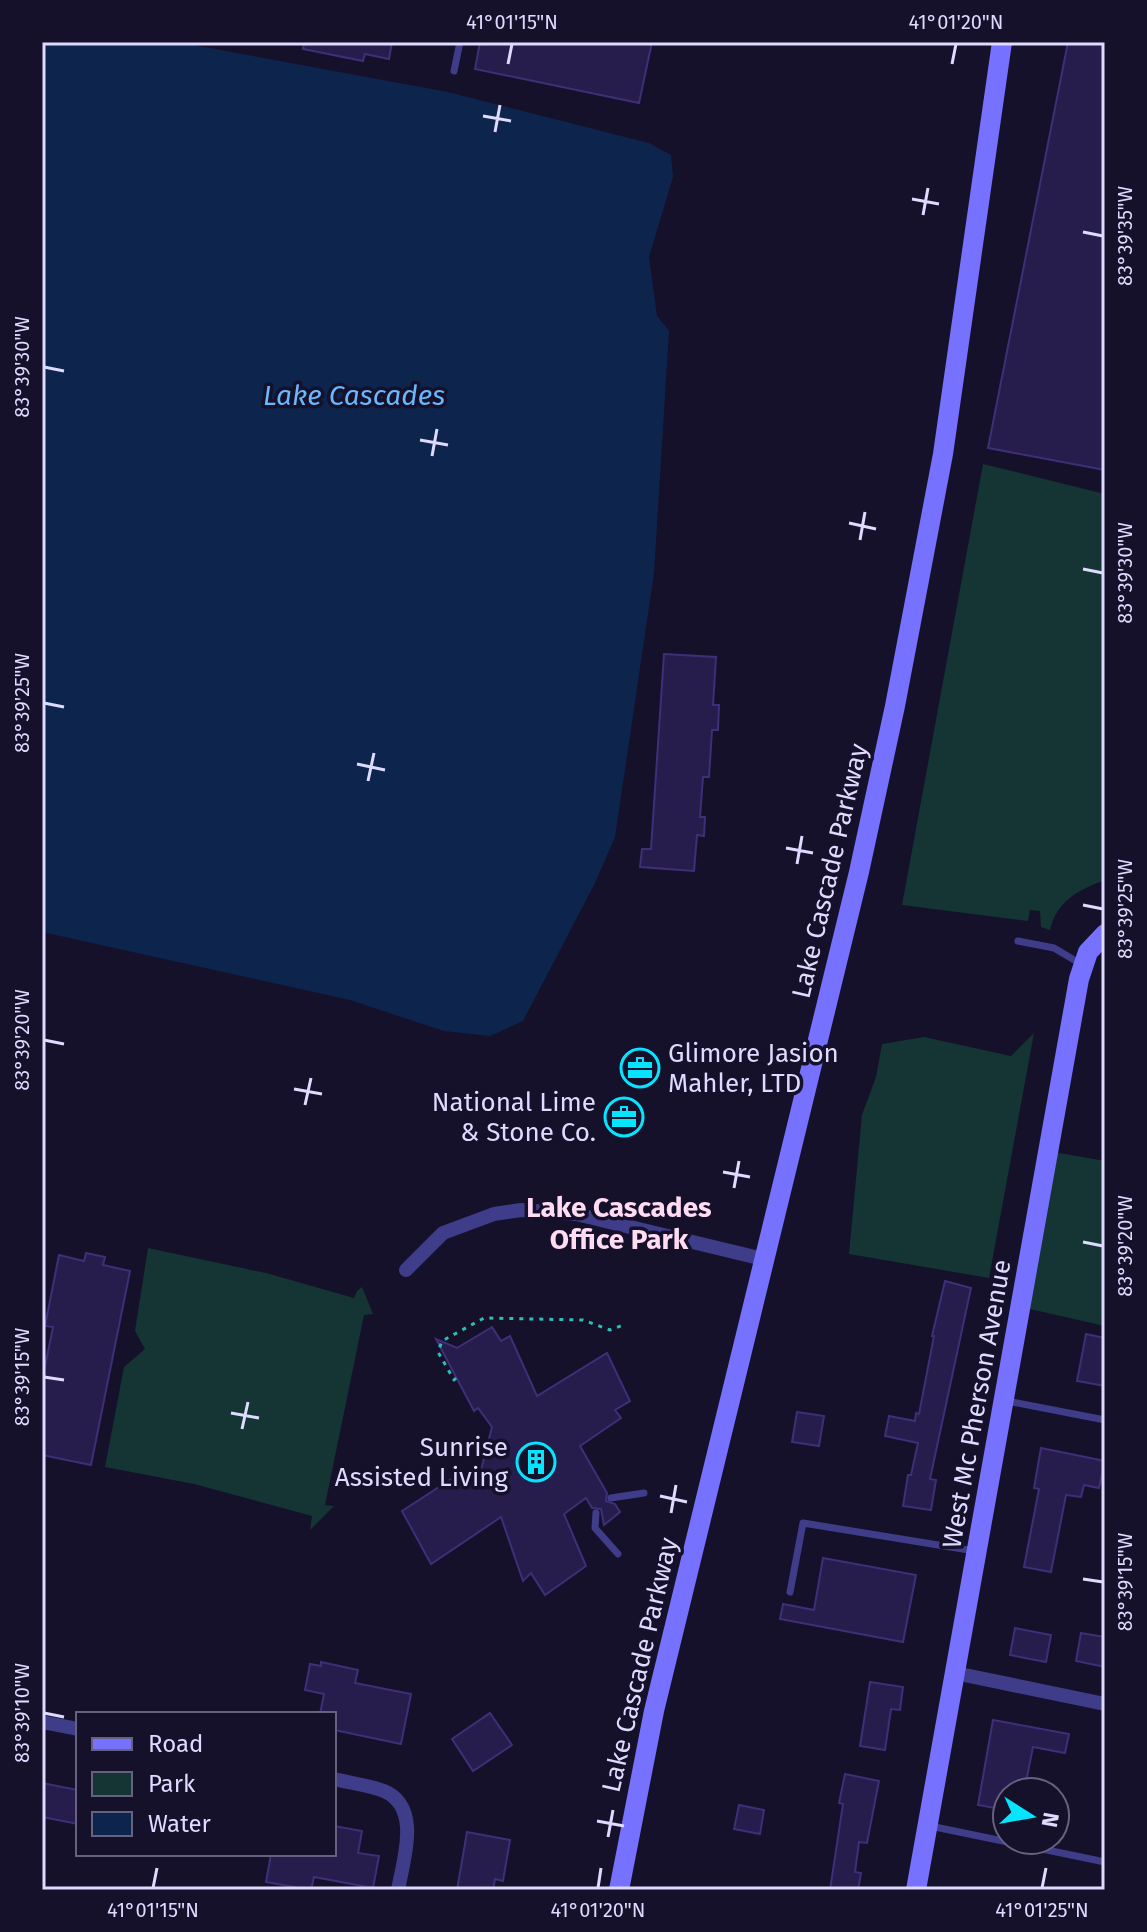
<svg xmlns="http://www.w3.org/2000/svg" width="1147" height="1932" viewBox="0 0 1147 1932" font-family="'Fira Sans',sans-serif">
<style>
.green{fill:#143534}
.water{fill:#0d244d}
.building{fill:#261d4c;stroke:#3e2f78;stroke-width:2}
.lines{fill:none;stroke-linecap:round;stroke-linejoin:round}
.path{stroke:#30bdb6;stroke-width:3;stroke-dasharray:4 6;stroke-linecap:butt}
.lane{stroke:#3f3c89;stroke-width:7}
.street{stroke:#3f3c89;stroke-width:14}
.secondary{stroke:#7671ff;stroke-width:20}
.ticks{fill:none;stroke:#dfdaff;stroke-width:3}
.labels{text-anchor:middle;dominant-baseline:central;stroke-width:7;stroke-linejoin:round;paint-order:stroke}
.street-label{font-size:26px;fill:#dfdaff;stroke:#15112a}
.poi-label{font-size:26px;fill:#dfdaff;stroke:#15112a;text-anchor:end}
.water-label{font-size:28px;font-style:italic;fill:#68b8ff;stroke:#15112a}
.neighbourhood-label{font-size:28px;font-weight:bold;fill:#ffdcf2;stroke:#15112a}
.neatline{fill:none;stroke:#dfdaff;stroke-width:3}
.ticks-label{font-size:20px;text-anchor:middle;fill:#dfdaff}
</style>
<rect width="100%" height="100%" fill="#15112a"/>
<g class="green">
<path d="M983,464L1105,494V880C1078,890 1057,901 1050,930L1041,927L1040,911L1030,910L1028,921L902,905Z"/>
<polygon points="1034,1033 989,1278 849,1254 862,1115 876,1077 882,1044 924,1037 1011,1056"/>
<polygon points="1048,1151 1105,1161 1105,1326 1021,1307"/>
<polygon points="148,1248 266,1273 354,1298 357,1291 362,1287 373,1314 364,1315 325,1505 334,1506 310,1530 312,1516 194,1484 105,1467 124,1367 145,1349 135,1331"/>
</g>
<polygon class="water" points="42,42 177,42 448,92 649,143 671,155 673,177 649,257 657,316 669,331 654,573 615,837 595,883 523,1021 490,1036 444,1031 350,1000 42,932"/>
<g class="building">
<polygon points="304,42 392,42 389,59 365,54 363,61 303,49"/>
<polygon points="480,42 652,42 639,103 475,69"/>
<polygon points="1068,42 1105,42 1105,470 988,448"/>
<polygon points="664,654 716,657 713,705 719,705 718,730 712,730 709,777 703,777 700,817 705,817 704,836 697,835 694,871 640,867 642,849 651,849"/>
<polygon points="86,1253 105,1257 103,1265 130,1271 91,1465 42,1455 42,1381 53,1327 45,1326 59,1255 84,1261"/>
<polygon points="945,1281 971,1288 930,1479 936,1480 931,1510 903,1506 908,1475 911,1475 918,1443 885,1436 889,1416 915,1421 916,1413 919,1414 934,1336 932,1336"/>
<polygon points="492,1327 501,1341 510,1336 537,1396 607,1353 630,1401 615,1410 621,1418 580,1446 607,1493 606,1501 615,1504 620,1512 604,1525 601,1509 592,1508 586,1498 564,1514 586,1566 545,1595 531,1573 523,1581 501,1517 431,1564 402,1511 456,1476 459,1482 481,1470 492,1427 478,1408 474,1411 436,1339 457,1348"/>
<polygon points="1086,1334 1105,1338 1105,1386 1077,1381"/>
<polygon points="797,1412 824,1416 819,1446 792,1442"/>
<polygon points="1041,1448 1105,1461 1099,1488 1084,1485 1081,1497 1066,1495 1051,1572 1024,1567 1039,1489 1034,1488"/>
<polygon points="823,1558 916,1575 903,1642 780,1619 783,1604 814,1610"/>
<polygon points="1015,1628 1051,1635 1046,1662 1010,1655"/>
<polygon points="1081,1633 1105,1637 1105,1667 1076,1661"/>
<polygon points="321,1662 358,1670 355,1683 411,1694 401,1744 334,1730 334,1714 320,1714 324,1694 305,1690 310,1664 321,1666"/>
<polygon points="870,1682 903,1687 900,1710 891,1709 885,1750 860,1746"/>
<polygon points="490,1713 512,1745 473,1771 452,1739"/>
<polygon points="993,1720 1069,1734 1065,1753 1033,1747 1024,1792 1007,1792 1007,1810 978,1805"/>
<polygon points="845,1774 879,1781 867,1843 859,1842 855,1872 861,1873 858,1890 830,1890 843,1804 839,1803"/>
<polygon points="42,1783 78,1790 78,1824 42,1817"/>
<polygon points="739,1805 764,1810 760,1834 734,1829"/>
<polygon points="334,1826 362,1831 358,1853 379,1856 373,1888 314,1877 311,1890 266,1882 271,1854 334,1854"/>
<polygon points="467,1832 510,1840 503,1881 495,1879 493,1890 457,1890"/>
</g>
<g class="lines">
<polyline class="path" points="456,1378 454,1380 438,1352 442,1341 484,1318 583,1320 610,1330 626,1324"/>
<g class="lane">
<polyline points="454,71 460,42"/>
<polyline points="1018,941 1054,948 1081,964"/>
<polyline points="1007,1401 1105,1420"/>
<polyline points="611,1498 644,1493"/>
<polyline points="596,1513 595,1528 618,1554"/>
<polyline points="790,1592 803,1523 975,1551"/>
<polyline points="930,1826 1105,1862"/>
</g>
<g class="street">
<polyline points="406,1270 443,1233 494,1214 521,1210 576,1214 763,1259"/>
<polyline points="955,1673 1105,1704"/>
<polyline points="42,1722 78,1729"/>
<path d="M334,1779C350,1783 368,1785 384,1791C422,1807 403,1861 398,1890"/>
</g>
<g class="secondary">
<polyline points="619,1890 654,1711 859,872 895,706 943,454 1002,42"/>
<polyline points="916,1890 1079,979 1088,952 1105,934"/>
</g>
</g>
<path class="ticks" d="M508,64L512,44M952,64L956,44M483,116L511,121M495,132L500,105M912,199L939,204M923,215L928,188M1083,232L1103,236M44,367L64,371M420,440L448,445M432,456L437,429M849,523L876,529M860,540L865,512M1083,569L1103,573M44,703L64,707M357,764L385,770M368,781L374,753M786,848L813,853M797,864L802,836M1083,905L1103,909M44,1040L64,1044M294,1089L322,1094M305,1105L311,1078M723,1172L750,1177M734,1188L739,1161M1083,1242L1103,1246M44,1377L64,1380M231,1413L259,1418M242,1429L248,1402M660,1496L687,1502M671,1513L676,1485M1083,1579L1103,1582M44,1713L64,1717M597,1821L624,1826M608,1837L613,1810M153,1888L157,1868M598,1888L601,1868M1042,1888L1046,1868"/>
<defs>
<g id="office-ring" transform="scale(2)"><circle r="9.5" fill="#15112a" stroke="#06e4ff" stroke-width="1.5"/><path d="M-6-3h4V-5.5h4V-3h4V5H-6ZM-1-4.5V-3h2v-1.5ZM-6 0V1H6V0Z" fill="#06e4ff"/></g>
<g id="building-ring" transform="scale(2)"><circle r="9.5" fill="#15112a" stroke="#06e4ff" stroke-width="1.5"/><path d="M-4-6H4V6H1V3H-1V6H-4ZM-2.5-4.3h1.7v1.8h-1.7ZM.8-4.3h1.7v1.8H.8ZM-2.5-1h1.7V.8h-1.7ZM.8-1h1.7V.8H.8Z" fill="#06e4ff"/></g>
</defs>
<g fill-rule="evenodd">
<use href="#office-ring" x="640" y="1068"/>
<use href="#office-ring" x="624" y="1117"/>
<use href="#building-ring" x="536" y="1462"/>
</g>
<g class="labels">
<g class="street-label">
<text transform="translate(830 871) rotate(-77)">Lake Cascade Parkway</text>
<text transform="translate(977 1404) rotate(-80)">West Mc Pherson Avenue</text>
<text transform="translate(640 1665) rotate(-77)">Lake Cascade Parkway</text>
</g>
<g class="poi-label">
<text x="668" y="1053" text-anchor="start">Glimore Jasion<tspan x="668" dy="30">Mahler, LTD</tspan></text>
<text x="596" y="1102">National Lime<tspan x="596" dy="30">&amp; Stone Co.</tspan></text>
<text x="508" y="1447">Sunrise<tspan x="508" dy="30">Assisted Living</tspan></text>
</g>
<g class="water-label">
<text x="354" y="395">Lake Cascades</text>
</g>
<g class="neighbourhood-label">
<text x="619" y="1207">Lake Cascades<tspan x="619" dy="32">Office Park</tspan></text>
</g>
</g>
<rect width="1147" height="1932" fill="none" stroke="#15112a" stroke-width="88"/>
<rect x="76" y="1712" width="260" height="144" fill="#15112a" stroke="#66617f" stroke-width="2"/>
<rect x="92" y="1738" width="40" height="12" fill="#7671ff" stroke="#66617f" stroke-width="2"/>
<text x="148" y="1752" font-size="24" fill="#dfdaff">Road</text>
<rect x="92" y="1772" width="40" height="24" fill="#143534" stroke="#66617f" stroke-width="2"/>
<text x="148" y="1792" font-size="24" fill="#dfdaff">Park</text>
<rect x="92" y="1812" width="40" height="24" fill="#0d244d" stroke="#66617f" stroke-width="2"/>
<text x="148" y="1832" font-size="24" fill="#dfdaff">Water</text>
<g transform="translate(1031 1816) rotate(101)"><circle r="38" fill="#15112a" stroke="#66617f" stroke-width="2"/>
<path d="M0-6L14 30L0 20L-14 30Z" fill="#06e4ff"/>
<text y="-12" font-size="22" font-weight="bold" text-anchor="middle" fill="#dfdaff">N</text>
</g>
<rect x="44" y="44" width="1059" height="1844" class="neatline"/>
<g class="ticks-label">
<text x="512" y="29">41°01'15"N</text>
<text x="956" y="29">41°01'20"N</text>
<text transform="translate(1125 236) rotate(-90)" y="7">83°39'35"W</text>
<text transform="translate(22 367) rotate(-90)" y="7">83°39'30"W</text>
<text transform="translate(1125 573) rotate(-90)" y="7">83°39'30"W</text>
<text transform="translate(22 703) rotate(-90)" y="7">83°39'25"W</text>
<text transform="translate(1125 909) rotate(-90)" y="7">83°39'25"W</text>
<text transform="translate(22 1040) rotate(-90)" y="7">83°39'20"W</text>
<text transform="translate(1125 1246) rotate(-90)" y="7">83°39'20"W</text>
<text transform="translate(22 1377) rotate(-90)" y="7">83°39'15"W</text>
<text transform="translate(1125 1582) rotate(-90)" y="7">83°39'15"W</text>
<text transform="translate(22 1713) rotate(-90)" y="7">83°39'10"W</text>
<text x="153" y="1917">41°01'15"N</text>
<text x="598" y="1917">41°01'20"N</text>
<text x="1042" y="1917">41°01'25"N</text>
</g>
</svg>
